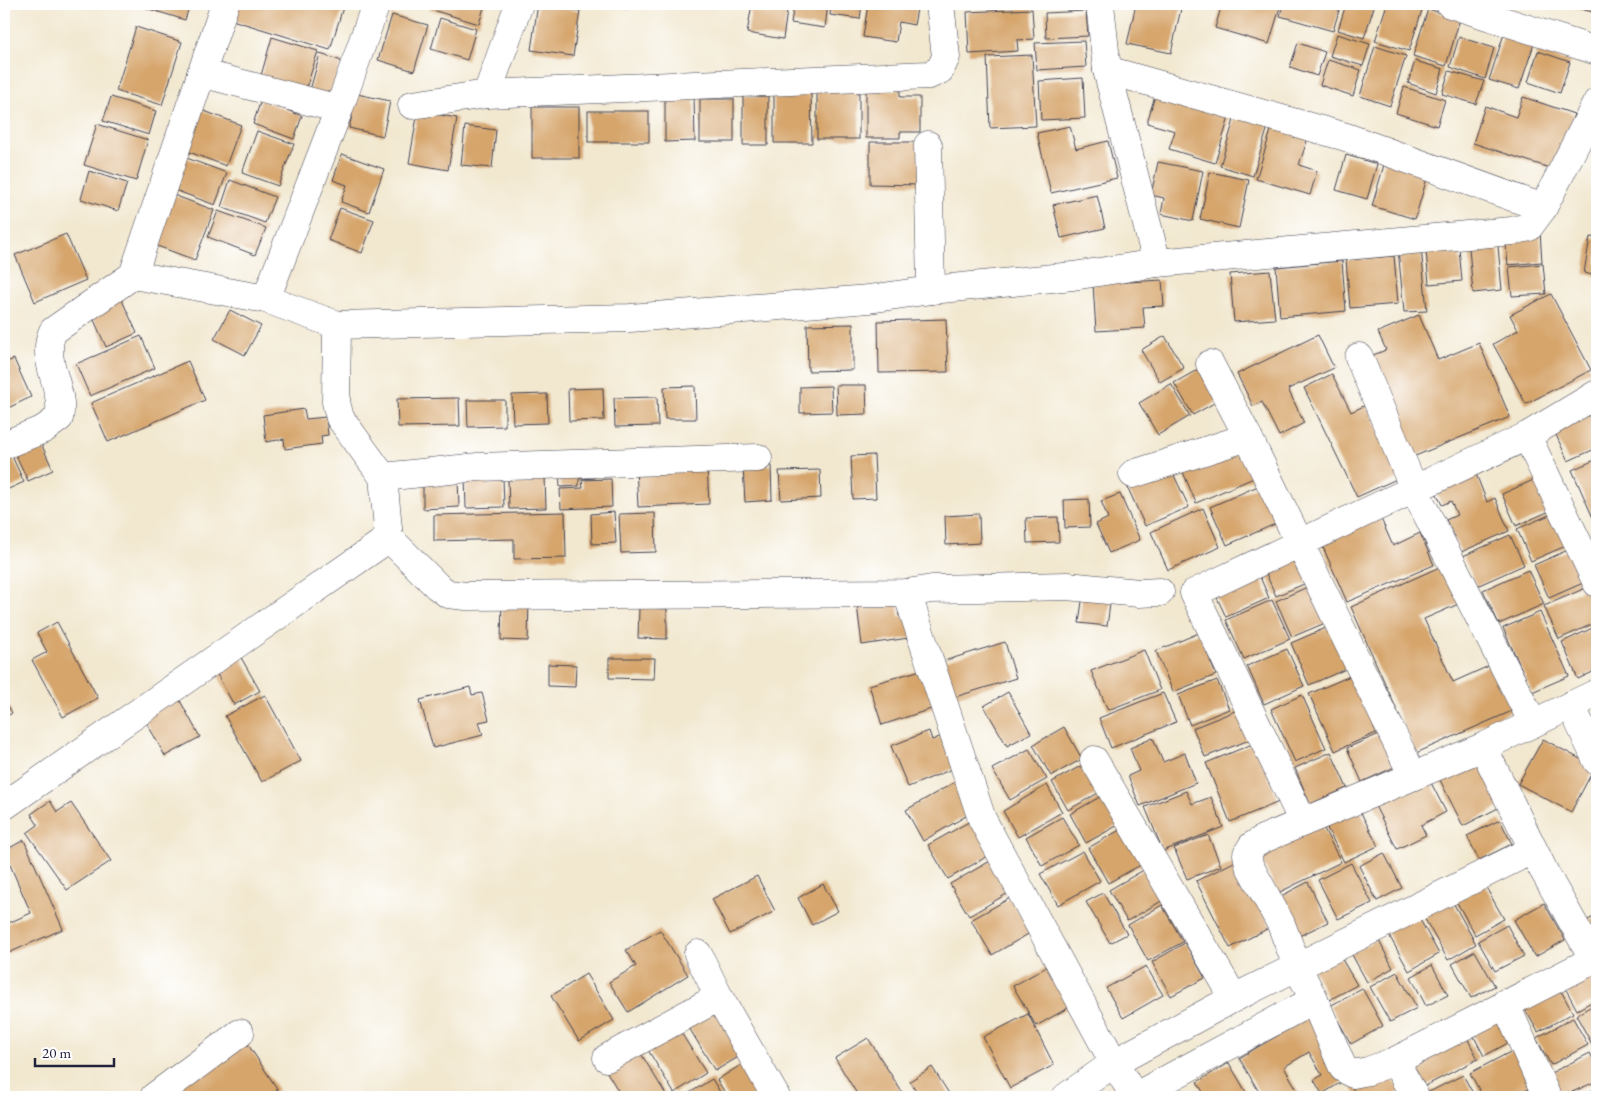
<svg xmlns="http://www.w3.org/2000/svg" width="1601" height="1101" viewBox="0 0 1601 1101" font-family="'EB Garamond',serif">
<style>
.building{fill:#d6a56c}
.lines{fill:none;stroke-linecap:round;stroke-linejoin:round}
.minor-casing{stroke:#414051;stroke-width:29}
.minor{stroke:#fff;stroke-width:28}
</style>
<rect width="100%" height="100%" fill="#fff"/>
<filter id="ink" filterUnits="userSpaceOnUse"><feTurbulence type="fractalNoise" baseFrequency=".02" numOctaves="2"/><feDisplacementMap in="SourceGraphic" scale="10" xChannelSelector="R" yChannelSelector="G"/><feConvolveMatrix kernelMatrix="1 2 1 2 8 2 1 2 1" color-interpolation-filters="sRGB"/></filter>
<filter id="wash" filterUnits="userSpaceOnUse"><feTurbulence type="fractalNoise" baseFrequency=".0096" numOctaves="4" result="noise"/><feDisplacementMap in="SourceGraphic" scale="20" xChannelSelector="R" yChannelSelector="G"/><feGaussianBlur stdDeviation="1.12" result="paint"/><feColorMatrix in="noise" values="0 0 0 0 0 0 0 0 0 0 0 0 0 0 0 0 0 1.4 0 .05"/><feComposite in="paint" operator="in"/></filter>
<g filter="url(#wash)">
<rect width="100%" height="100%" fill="#f2e8d0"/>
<g id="blocks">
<g class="building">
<polygon points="148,4 190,4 185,20 146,8"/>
<polygon points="236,4 344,4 330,50 232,20"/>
<polygon points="431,4 485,4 479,24 429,9"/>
<polygon points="538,4 580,11 573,56 531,50"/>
<polygon points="600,4 628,4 627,9"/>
<polygon points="752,4 788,4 783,39 747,33"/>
<polygon points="794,4 828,4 825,28 791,23"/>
<polygon points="831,4 862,4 860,19 830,15"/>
<polygon points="868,4 918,4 914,25 899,22 896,42 863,37"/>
<polygon points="1136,4 1182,4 1171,53 1127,44"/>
<polygon points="1222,4 1244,4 1260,8 1261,4 1281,4 1269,44 1215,28"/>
<polygon points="1283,4 1341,4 1333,31 1280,16"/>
<polygon points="1346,4 1375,4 1364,38 1338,30"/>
<polygon points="1387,4 1424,4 1409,51 1375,41"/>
<polygon points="1568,4 1597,4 1597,13 1568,6"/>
<polygon points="1032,9 1034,39 1017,40 1018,51 969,54 967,12"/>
<polygon points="1428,9 1460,19 1446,66 1413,56"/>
<polygon points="1086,11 1088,36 1046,38 1045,13"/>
<polygon points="392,15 428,25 414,71 378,60"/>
<polygon points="440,18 476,29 467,60 431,49"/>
<polygon points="136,27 182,42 162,105 116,91"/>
<polygon points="1337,34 1370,44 1363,66 1330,56"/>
<polygon points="1504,34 1534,44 1519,89 1489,80"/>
<polygon points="272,37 318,51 305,92 260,79"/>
<polygon points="1459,37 1494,48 1485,79 1450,67"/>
<polygon points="1084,41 1086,67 1037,70 1035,43"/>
<polygon points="1298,43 1325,52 1317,76 1290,67"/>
<polygon points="1375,46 1406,56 1390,106 1360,96"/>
<polygon points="1538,51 1570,62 1560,93 1528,82"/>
<polygon points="320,54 342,61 330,100 309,94"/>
<polygon points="1032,55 1036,126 990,128 987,57"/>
<polygon points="1328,60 1361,70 1353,96 1320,85"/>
<polygon points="1415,61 1443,69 1436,93 1408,83"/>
<polygon points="1449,71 1484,81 1476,104 1442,94"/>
<polygon points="1083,78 1085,118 1041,120 1039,81"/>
<polygon points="1404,87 1445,100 1437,126 1396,113"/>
<polygon points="866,90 900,90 900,97 920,97 920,132 900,132 900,138 866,138"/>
<rect x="817" y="91" width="42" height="48"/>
<polygon points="774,92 811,92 812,143 774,143"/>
<polygon points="1156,92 1230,114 1215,163 1169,149 1175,131 1147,123"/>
<polygon points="357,94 390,101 383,136 349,128"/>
<polygon points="665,96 694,96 695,141 665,142"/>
<rect x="743" y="96" width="25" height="49"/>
<polygon points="111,97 156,111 149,135 103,121"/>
<polygon points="1523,97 1574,114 1556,170 1473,143 1485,106 1516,117"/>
<rect x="700" y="99" width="34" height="43"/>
<polygon points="261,100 302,116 294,139 253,124"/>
<rect x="532" y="107" width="47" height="51"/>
<polygon points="199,109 241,125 226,166 184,150"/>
<polygon points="1237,110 1270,120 1253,176 1220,166"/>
<polygon points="418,111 457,118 448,170 409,163"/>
<rect x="588" y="111" width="61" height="31"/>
<polygon points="97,124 148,140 136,181 84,165"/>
<polygon points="1273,124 1309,135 1299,165 1317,171 1310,195 1256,179"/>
<polygon points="465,126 496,130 492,168 461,165"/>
<polygon points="1070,126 1076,149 1108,141 1117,178 1051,193 1037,133"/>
<polygon points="257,131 294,144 278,186 242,173"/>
<polygon points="870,142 921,142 921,185 870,184"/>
<polygon points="342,154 384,169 369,212 341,202 347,185 333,180"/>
<polygon points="1346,155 1377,164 1367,199 1336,190"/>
<polygon points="184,157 227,173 215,205 172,189"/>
<polygon points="1386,158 1429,171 1415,219 1372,206"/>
<polygon points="1158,162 1203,171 1193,221 1161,214 1164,198 1151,195"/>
<polygon points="89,171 127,183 118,211 81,199"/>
<polygon points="1210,172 1249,180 1239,228 1200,219"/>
<polygon points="230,180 275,197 265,223 221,207"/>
<polygon points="168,193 214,210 195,260 149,243"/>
<polygon points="1097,195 1105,228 1061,238 1053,205"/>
<polygon points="340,208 374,220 362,253 328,240"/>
<polygon points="218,211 266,228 255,255 208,237"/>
<polygon points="1540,231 1542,262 1508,265 1505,234"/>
<polygon points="66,234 86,280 35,302 15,255"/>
<polygon points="1590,237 1597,238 1597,276 1584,273"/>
<polygon points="1498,246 1502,290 1473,293 1469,248"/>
<polygon points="1421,247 1427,311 1404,312 1398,249"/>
<polygon points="1459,248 1462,281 1429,284 1426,251"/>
<polygon points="1394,256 1398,304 1350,308 1346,260"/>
<polygon points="1342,261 1346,311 1280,317 1276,267"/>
<polygon points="1543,264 1546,294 1512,296 1509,267"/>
<polygon points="1270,271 1275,319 1234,322 1230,274"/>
<polygon points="1162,280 1164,306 1143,307 1145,328 1096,331 1093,284"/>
<polygon points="1551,294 1591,370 1526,404 1493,344 1518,330 1510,315"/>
<polygon points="121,298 137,333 106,347 90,311"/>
<polygon points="230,310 261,326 245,355 214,339"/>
<polygon points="1419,315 1438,360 1479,343 1510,417 1408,459 1373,355 1386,350 1378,332"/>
<polygon points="946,319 948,372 879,373 878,321"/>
<polygon points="853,324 853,370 808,371 807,325"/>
<polygon points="1318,335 1334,368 1288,389 1304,423 1279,436 1262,402 1253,406 1237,374"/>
<polygon points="141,336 155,368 90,396 76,364"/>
<polygon points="1165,336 1184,368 1160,382 1141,350"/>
<polygon points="14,359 31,397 4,410 4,363"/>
<polygon points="188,361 205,400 108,442 91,403"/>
<polygon points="1204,366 1223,398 1193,415 1174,383"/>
<polygon points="1332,374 1351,412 1366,405 1401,477 1357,497 1304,388"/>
<polygon points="1171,384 1190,416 1158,435 1139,403"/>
<polygon points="836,385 866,385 867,414 837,415"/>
<polygon points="695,386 696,419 665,419 664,387"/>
<polygon points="831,386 832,412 800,413 800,387"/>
<polygon points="603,388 604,420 569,421 568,389"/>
<polygon points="547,394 548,423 513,424 512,395"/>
<polygon points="657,397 658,426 615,427 614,398"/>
<polygon points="459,398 460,426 398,427 397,399"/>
<polygon points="467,400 505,400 505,426 468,427"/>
<polygon points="1586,408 1597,434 1597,448 1568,461 1551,424"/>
<polygon points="304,409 306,419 326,417 328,435 321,436 322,444 285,449 284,439 266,442 263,415"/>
<polygon points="39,439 53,470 28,481 14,451"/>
<polygon points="1242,446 1256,477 1196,503 1183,472"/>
<polygon points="10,452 24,482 4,491 4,455"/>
<polygon points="874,455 876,498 853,499 851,456"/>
<polygon points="1597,459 1597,516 1593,518 1572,470"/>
<polygon points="707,465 709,504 638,507 636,467"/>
<polygon points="771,465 772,500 745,502 743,466"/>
<polygon points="594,466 595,478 579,479 579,486 560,487 559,468"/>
<polygon points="1473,466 1487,502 1495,498 1509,531 1461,552 1446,520 1457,515 1451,501 1442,505 1432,484"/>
<polygon points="1170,467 1189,507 1145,526 1127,486"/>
<polygon points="820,470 821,498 781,500 779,471"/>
<polygon points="465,477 503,477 504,507 466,508"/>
<polygon points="545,477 546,508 509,509 508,478"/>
<polygon points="458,478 459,507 423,509 423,479"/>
<polygon points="1538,478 1552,510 1516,526 1502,494"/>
<polygon points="611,479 612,507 561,509 560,489 583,488 582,480"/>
<polygon points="1265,483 1282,521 1227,545 1210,507"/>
<polygon points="1120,494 1140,540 1109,553 1096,524 1108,518 1101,501"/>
<polygon points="1089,499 1090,527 1065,528 1064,500"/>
<polygon points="1203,508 1220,547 1168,570 1151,532"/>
<polygon points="565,512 566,558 514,559 514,539 434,541 434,515"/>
<polygon points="614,512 616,543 592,544 591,514"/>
<polygon points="1378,512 1393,546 1420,533 1434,565 1347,602 1319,538"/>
<polygon points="655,513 656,552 621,553 619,514"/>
<polygon points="1554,513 1568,545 1531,561 1517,529"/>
<polygon points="979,514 980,543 946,545 945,516"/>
<polygon points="1058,517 1059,542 1027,543 1026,518"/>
<polygon points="1510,535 1524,565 1477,586 1463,556"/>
<polygon points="1568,550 1583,583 1549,598 1534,565"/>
<polygon points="1298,551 1311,581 1276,596 1263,567"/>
<polygon points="1444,565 1461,603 1424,619 1453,682 1491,665 1512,711 1416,753 1351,607"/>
<polygon points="1257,570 1269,598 1226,617 1213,589"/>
<polygon points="1528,570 1544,604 1499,624 1483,590"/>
<polygon points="1314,584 1330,621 1292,637 1276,601"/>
<polygon points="1588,587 1597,607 1597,622 1559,639 1544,606"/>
<polygon points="1083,594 1111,597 1107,626 1079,623"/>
<polygon points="502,600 529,600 528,641 501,640"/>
<polygon points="897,600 899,616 911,615 915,637 862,645 857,605"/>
<polygon points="1272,600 1290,639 1244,659 1226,620"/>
<polygon points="639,608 667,609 667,639 638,638"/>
<polygon points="1540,612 1569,676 1532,692 1503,628"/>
<polygon points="57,622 98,698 63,717 32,660 47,652 37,633"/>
<polygon points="1335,624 1353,666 1309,685 1291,643"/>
<polygon points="1597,626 1597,670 1578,679 1562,642"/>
<polygon points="1199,633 1216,675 1173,692 1156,651"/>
<polygon points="1005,642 1016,678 955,697 944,661"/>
<polygon points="1287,649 1304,686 1264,704 1247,666"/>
<polygon points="1144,650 1160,690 1108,710 1091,671"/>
<polygon points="239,654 260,691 234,705 213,667"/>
<polygon points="609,658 655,658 654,679 609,678"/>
<polygon points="548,664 576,665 575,687 548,686"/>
<polygon points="921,670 934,708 882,725 869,685"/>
<polygon points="1359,672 1385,729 1335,751 1309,694"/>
<polygon points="1217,680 1229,709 1190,725 1178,695"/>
<polygon points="470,687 472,695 482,693 489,720 479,722 483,735 433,748 420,700"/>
<polygon points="1008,692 1031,733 1007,746 984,706"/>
<polygon points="1163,693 1176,722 1111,748 1099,718"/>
<polygon points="265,695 301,761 262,782 225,716"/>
<polygon points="1302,695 1326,748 1295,762 1271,709"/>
<polygon points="178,697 200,737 165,756 143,716"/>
<polygon points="4,698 12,713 4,718"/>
<polygon points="1240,709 1252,739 1205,757 1193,728"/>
<polygon points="1064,727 1082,759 1051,776 1033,745"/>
<polygon points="929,731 932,740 942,736 955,768 908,787 891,746"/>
<polygon points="1386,731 1401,764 1362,782 1347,748"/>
<polygon points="1153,738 1163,762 1185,753 1196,783 1140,806 1128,776 1139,771 1130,748"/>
<polygon points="1543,739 1595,767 1571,812 1518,784"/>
<polygon points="1255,743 1279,802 1230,822 1206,763"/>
<polygon points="1029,749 1047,779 1010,800 992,769"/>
<polygon points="1331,752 1347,788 1310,804 1295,768"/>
<polygon points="1476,755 1502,806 1463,826 1437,774"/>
<polygon points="1084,764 1100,792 1068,810 1052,782"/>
<polygon points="1427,775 1446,812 1421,825 1426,835 1397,849 1373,802"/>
<polygon points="955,782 973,812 923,841 906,810"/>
<polygon points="1047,785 1062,812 1018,837 1003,811"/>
<polygon points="1186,791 1192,804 1211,797 1223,827 1163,851 1145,807"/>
<polygon points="1105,794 1122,823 1086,843 1070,814"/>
<polygon points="50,801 57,812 71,803 111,861 67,890 27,833 38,825 31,814"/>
<polygon points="1357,805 1378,846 1344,862 1324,822"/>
<polygon points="1062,817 1079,845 1042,866 1026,837"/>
<polygon points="974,819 993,853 948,879 928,845"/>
<polygon points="1500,820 1512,844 1479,860 1467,836"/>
<polygon points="1321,823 1341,862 1278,893 1259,855"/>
<polygon points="1125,827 1146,862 1108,883 1088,848"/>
<polygon points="1208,835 1221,866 1187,879 1174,848"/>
<polygon points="24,840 63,929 4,955 4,925 31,913 4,851"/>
<polygon points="1083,851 1100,881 1058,905 1040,874"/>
<polygon points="1384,853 1402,888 1377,901 1359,866"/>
<polygon points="992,860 1010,892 969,916 950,884"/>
<polygon points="1238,860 1271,927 1230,948 1196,881"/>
<polygon points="1351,863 1372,903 1338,919 1318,880"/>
<polygon points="1147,868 1165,899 1127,921 1109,890"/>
<polygon points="757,876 775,911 730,934 712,899"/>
<polygon points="1308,882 1328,922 1299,936 1279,897"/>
<polygon points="1483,882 1504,919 1475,935 1454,897"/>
<polygon points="823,884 838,911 812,925 798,898"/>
<polygon points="1103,893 1127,934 1110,943 1086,902"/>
<polygon points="1010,898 1030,933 992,955 971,920"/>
<polygon points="1451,899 1476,944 1448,960 1422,914"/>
<polygon points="1544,903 1565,940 1535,957 1514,920"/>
<polygon points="1162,905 1183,942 1148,961 1128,925"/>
<polygon points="1417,914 1439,954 1409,971 1386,930"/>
<polygon points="1597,915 1597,933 1594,935 1586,921"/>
<polygon points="1507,925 1524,956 1495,971 1478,941"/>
<polygon points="660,930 688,975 628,1012 609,982 636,966 626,950"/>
<polygon points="1378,939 1393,968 1367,982 1351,953"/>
<polygon points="1185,943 1205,978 1171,996 1152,962"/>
<polygon points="1475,951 1495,986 1471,998 1452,964"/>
<polygon points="1339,954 1357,985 1329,1000 1313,969"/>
<polygon points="1052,964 1075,1004 1036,1026 1013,986"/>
<polygon points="1432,965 1448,995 1426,1006 1411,977"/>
<polygon points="1146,966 1163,995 1123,1018 1106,988"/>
<polygon points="1597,968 1597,999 1577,1010 1561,980"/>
<polygon points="1397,972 1417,1008 1390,1022 1370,987"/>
<polygon points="586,974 614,1020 579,1041 551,996"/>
<polygon points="1556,982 1573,1013 1538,1032 1521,1002"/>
<polygon points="1362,988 1383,1026 1351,1044 1330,1006"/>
<polygon points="1597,1003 1597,1044 1593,1046 1576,1015"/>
<polygon points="717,1008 745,1053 715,1071 688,1026"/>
<polygon points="1028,1014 1054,1065 1010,1088 983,1037"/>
<polygon points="1496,1015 1510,1042 1484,1056 1470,1029"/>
<polygon points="1311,1016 1348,1078 1322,1094 1314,1080 1322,1075 1309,1052 1284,1067 1299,1093 1292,1097 1262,1097 1239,1058"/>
<polygon points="1573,1018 1588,1045 1551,1065 1536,1038"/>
<polygon points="677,1026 706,1073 674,1093 645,1045"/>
<polygon points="1463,1030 1478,1059 1421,1088 1406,1060"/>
<polygon points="868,1038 905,1097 859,1097 835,1058"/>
<polygon points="245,1040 278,1090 267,1097 156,1097"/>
<polygon points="638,1049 667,1096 664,1097 622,1097 605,1069"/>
<polygon points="1514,1050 1533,1087 1513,1097 1483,1097 1470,1073"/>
<polygon points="1590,1053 1597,1067 1597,1081 1561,1097 1549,1074"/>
<polygon points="747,1061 770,1097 728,1097 717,1080"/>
<polygon points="1229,1063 1249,1097 1206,1097 1197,1082"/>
<polygon points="1387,1066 1400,1092 1389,1097 1357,1097 1351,1085"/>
<polygon points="932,1067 950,1095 946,1097 920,1097 910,1081"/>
<polygon points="1463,1075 1475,1097 1427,1097 1425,1094"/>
<polygon points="712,1079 723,1097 683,1097"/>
<polygon points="1597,1088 1597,1097 1579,1097"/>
</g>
</g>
</g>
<g filter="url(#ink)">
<use href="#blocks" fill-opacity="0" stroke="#414051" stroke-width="1"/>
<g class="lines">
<g class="minor-casing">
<g id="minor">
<polyline points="1100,4 1107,70 1157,263"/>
<polyline points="1450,4 1597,51"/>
<polyline points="1107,70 1346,137 1543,208"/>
<polyline points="201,73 339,109"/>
<polyline points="487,94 519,4"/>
<polyline points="412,105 487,94 929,75 940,70 946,57 940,4"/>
<polyline points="928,145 931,290"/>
<polyline points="266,299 339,109 376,4"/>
<polyline points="337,325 630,318 869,299 931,290 1073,276 1157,263 1512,231 1529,227 1543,208 1597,102"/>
<polyline points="1359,357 1414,489 1533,723"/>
<polyline points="1210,364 1248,437"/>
<polyline points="1527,436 1597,583"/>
<path d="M4,445L44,429L59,418C66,389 39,360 53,331L133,275L225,4"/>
<polyline points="1133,474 1248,437 1413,776"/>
<polyline points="383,477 478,467 758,458"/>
<polyline points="389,538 437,586 448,594 466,596 907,593 932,589 1067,586 1139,593 1160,592"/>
<polyline points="907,593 982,819 1114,1063 1135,1097"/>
<polyline points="1597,693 1483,747 1263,839 1252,846 1247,854 1249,865 1281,924 1297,966 1314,1000 1343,1068 1353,1074 1368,1071 1395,1061 1597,958"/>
<polyline points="1571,705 1597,761"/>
<polyline points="1483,747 1542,867"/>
<polyline points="1094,760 1234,998"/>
<polyline points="4,806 389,538 383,477 340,418 336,402 337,325 266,299 133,275"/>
<polyline points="1303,822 1194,593 1527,436 1597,394"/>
<polyline points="698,954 719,997 776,1097"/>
<polyline points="1505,1003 1547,1097"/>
<polyline points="607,1058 719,997"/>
<polyline points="1395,1061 1415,1097"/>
<polyline points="154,1097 240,1033"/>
<polyline points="1066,1097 1114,1063 1234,998 1532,850 1594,960"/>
<polyline points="1134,1097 1314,1000"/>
</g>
</g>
<use href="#minor" class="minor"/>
</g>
</g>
<rect width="1601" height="1101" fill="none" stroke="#fff" stroke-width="20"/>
<path d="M35 1058v8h79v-8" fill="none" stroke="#22223b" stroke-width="2.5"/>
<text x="42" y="1058" font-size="15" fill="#22223b" stroke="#ffffff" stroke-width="4" paint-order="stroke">20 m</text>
</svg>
